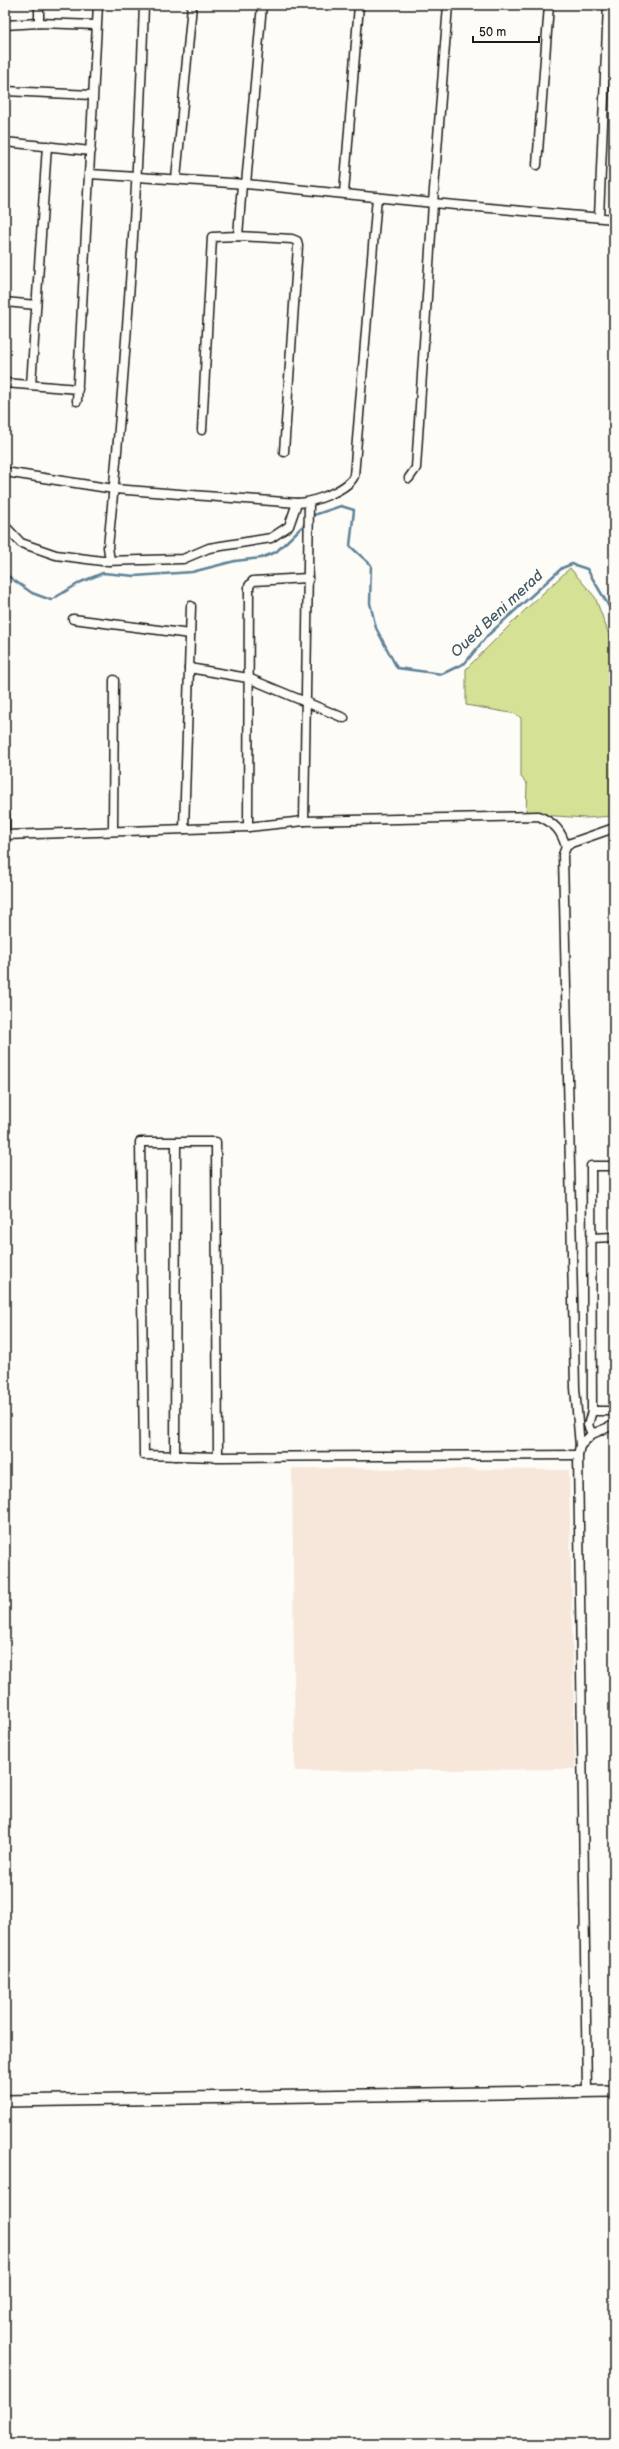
<svg xmlns="http://www.w3.org/2000/svg" width="619" height="2449" viewBox="0 0 619 2449" font-family="'Balsamiq Sans',sans-serif">
<style>
.built{fill:#f7e7db}
.green{fill:#d5e194;stroke:#787e58}
.lines{fill:none;stroke-linecap:round;stroke-linejoin:round}
.stream{stroke:#5e8298;stroke-width:2.5}
.street-casing{stroke:#1c1c1c;stroke-width:11}
.secondary-casing{stroke:#1c1c1c;stroke-width:14}
.street{stroke:#fdfcf7;stroke-width:8}
.secondary{stroke:#fdfcf7;stroke-width:11}
.labels{text-anchor:middle;dominant-baseline:central;stroke-width:3;stroke-linejoin:round;paint-order:stroke}
.water-label{font-size:15px;font-style:italic;fill:#425864;stroke:#fdfcf7}
</style>
<rect width="100%" height="100%" fill="#fdfcf7"/>
<filter id="ink" filterUnits="userSpaceOnUse"><feTurbulence type="fractalNoise" baseFrequency=".025" numOctaves="2"/><feDisplacementMap in="SourceGraphic" scale="8" xChannelSelector="R" yChannelSelector="G"/><feConvolveMatrix kernelMatrix="1 2 1 2 8 2 1 2 1" color-interpolation-filters="sRGB"/></filter>
<g filter="url(#ink)">
<polygon class="built" points="292,1468 569,1470 575,1769 295,1771"/>
<polygon class="green" points="570,568 595,597 614,648 614,655 609,666 614,678 614,815 612,816 586,818 526,814 527,784 521,777 521,718 516,714 466,705 466,669 525,610"/>
<g class="lines">
<g class="stream">
<polyline points="311,516 341,506 354,510 350,546 371,565 370,603 376,628 397,668 442,674 465,663 487,636 562,568 572,564 587,569 614,615"/>
<polyline points="5,574 32,593 51,600 81,582 103,573 135,576 192,572 235,561 261,558 276,552 305,524"/>
</g>
<g class="street-casing">
<g id="street">
<polyline points="39,23 39,5"/>
<polyline points="5,25 39,23 96,25"/>
<polyline points="5,91 92,95"/>
<polyline points="5,142 91,151"/>
<polyline points="537,165 549,5"/>
<polyline points="90,174 246,184 433,203 448,5"/>
<polyline points="176,179 192,5"/>
<polyline points="246,184 262,5"/>
<polyline points="344,193 359,5"/>
<polyline points="599,217 608,5"/>
<polyline points="238,236 242,184"/>
<polyline points="5,302 36,305"/>
<polyline points="5,383 78,389"/>
<polyline points="31,385 47,146"/>
<polyline points="77,401 98,5"/>
<polyline points="202,430 212,237 238,236 292,239 297,241 298,246 284,452"/>
<path d="M5,472L114,489L297,503C312,503 348,490 354,476L377,197"/>
<polyline points="409,478 416,468 433,203 614,219"/>
<polyline points="5,526 21,543 56,555 102,561 183,559 209,548 271,538 289,526 297,503"/>
<path d="M110,561L108,547C126,367 138,186 144,5"/>
<polyline points="73,619 190,634"/>
<polyline points="189,668 248,678 344,718"/>
<polyline points="5,814 5,835"/>
<polyline points="304,821 309,503"/>
<polyline points="248,827 249,586 253,581 308,578"/>
<polyline points="184,829 191,606"/>
<polyline points="113,831 114,680"/>
<path d="M5,835L248,827L304,821L539,816C555,824 561,830 566,847"/>
<polyline points="614,1166 591,1166 592,1411 614,1411"/>
<polyline points="591,1238 614,1237"/>
<polyline points="592,1434 588,1425 592,1411"/>
<polyline points="580,1446 592,1434 614,1425"/>
<polyline points="175,1456 176,1142"/>
<polyline points="218,1457 216,1142 140,1142 144,1455 218,1457 578,1455"/>
<polyline points="587,2092 578,1455 580,1446 575,1388 563,855 566,847 571,843 614,828"/>
</g>
</g>
<g class="secondary-casing">
<polyline id="secondary" points="5,2101 614,2091"/>
</g>
<use href="#street" class="street"/>
<use href="#secondary" class="secondary"/>
</g>
</g>
<g class="labels">
<g class="water-label">
<text transform="translate(497 614) rotate(-43)">Oued Beni merad</text>
</g>
</g>
<rect width="619" height="2449" fill="none" stroke="#fdfcf7" stroke-width="20"/>
<rect x="10" y="10" width="599" height="2429" fill="none" stroke="#1c1c1c" stroke-width="1.5" filter="url(#ink)"/>
<path d="M473 36v6h66v-6" fill="none" stroke="#1c1c1c" stroke-width="2"/>
<text x="479" y="36" font-size="12" fill="#1c1c1c" stroke="#fdfcf7" stroke-width="3" paint-order="stroke">50 m</text>
</svg>
